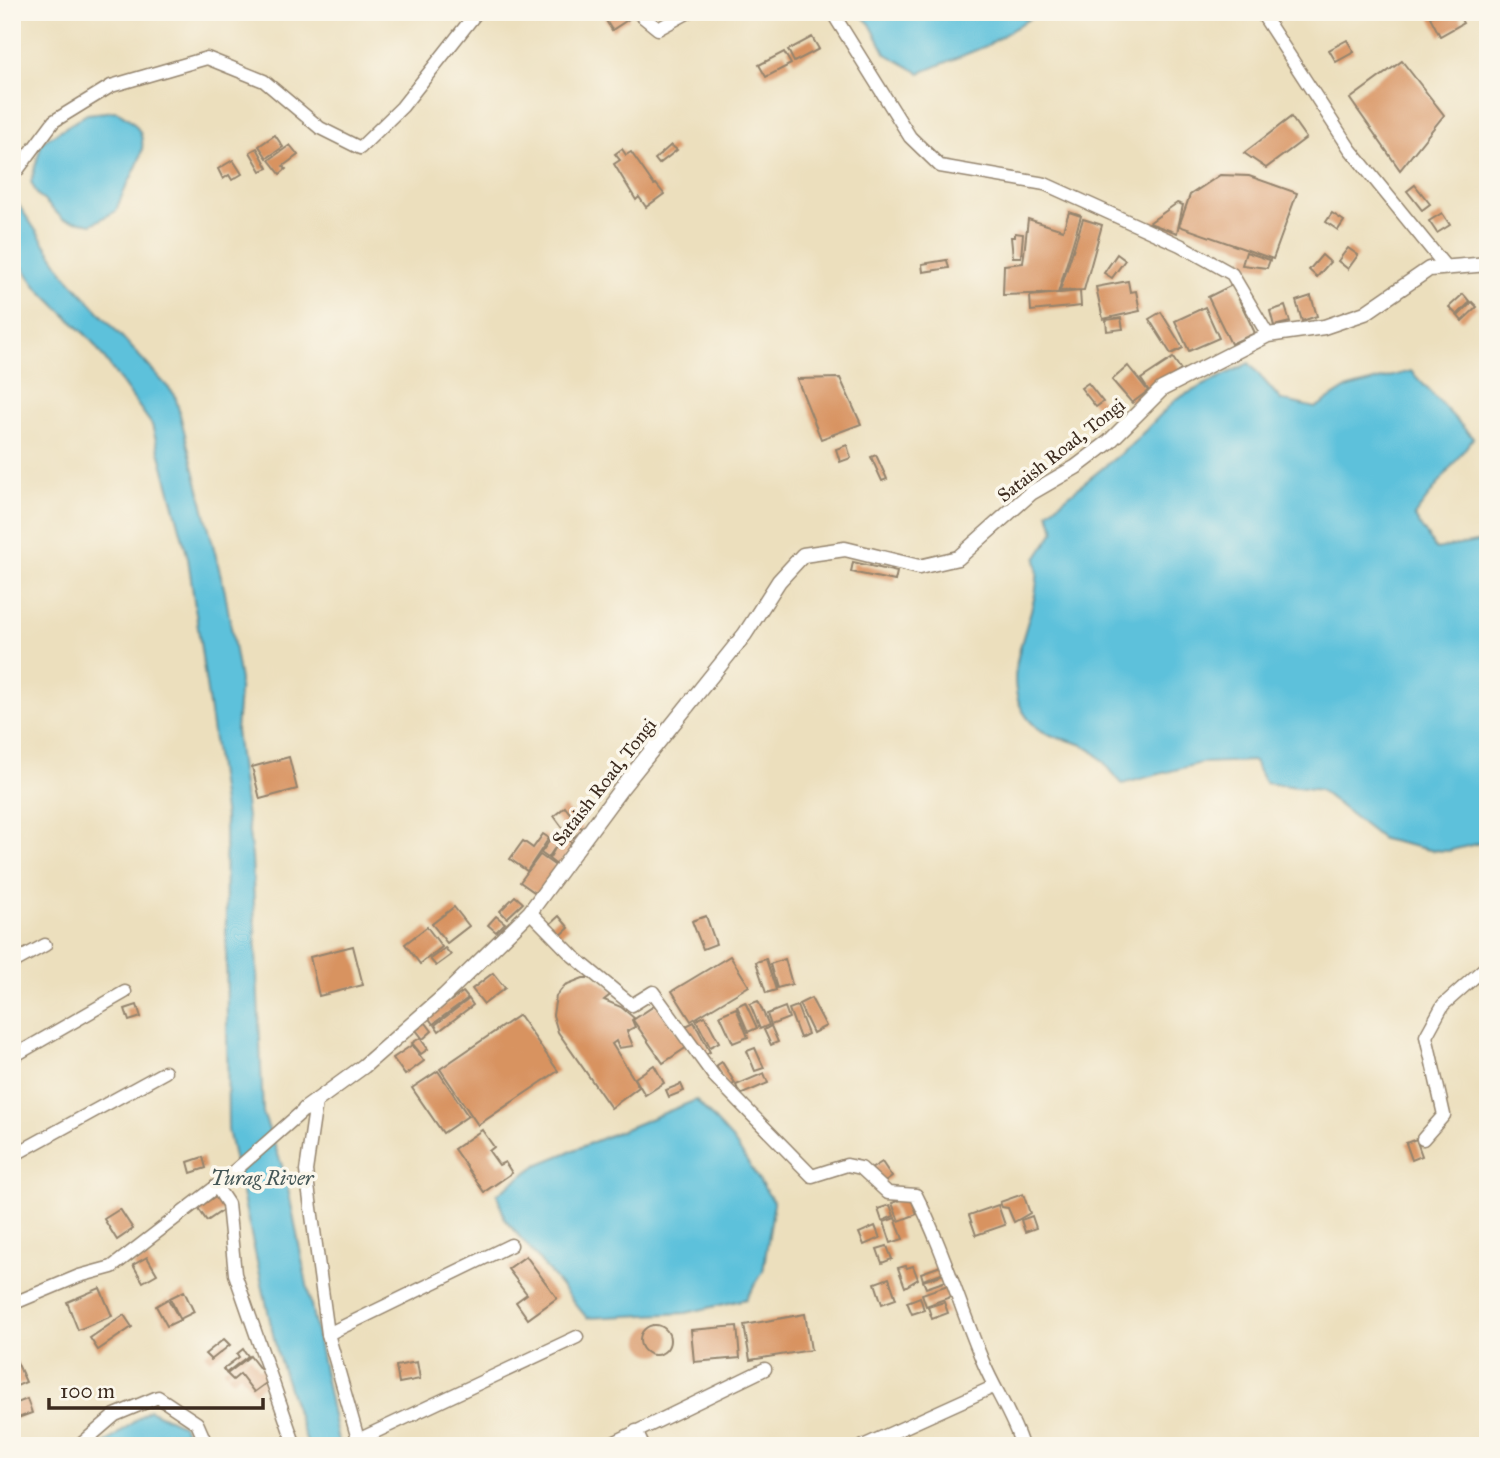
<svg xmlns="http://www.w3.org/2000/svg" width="1500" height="1458" viewBox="0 0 1500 1458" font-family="'IM FELL Great Primer',serif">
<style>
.water{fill:#5dc1db;stroke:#4c767c;stroke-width:2}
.building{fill:#d89361}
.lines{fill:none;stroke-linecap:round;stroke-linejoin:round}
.minor-casing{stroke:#94846e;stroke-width:15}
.tertiary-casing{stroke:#94846e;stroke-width:17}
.minor{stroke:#fff;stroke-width:12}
.tertiary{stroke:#fff;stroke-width:14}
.labels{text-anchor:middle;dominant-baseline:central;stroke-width:7;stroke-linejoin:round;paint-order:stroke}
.street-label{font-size:19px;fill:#3b2a1e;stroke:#fbf7ec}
.water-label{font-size:21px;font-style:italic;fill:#455757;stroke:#fbf7ec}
</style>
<rect width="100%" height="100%" fill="#fbf7ec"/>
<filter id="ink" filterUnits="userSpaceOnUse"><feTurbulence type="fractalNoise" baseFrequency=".0143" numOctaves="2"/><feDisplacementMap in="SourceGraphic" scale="14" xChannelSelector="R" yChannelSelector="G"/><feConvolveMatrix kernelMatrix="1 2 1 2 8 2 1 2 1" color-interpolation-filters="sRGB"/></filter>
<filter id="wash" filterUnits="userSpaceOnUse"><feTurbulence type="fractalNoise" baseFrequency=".00686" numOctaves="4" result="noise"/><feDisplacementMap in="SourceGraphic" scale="28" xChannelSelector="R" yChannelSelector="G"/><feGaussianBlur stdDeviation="1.57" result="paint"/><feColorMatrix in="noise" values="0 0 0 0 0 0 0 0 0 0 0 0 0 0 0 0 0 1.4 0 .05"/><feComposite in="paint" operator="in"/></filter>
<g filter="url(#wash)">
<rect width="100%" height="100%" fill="#ecdfbd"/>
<g class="water">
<polygon points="858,12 1040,12 986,46 920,73 886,54 870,24"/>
<path d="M116,111C170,138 126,175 116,211L92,224L63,219L37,194L31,182L42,142L87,114Z"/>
<polygon points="12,195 67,277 175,395 225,592 240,680 236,731 252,857 263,1113 285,1174 339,1446 308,1446 277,1352 228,1130 225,818 188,558 152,425 91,340 36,286 12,252"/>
<path d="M1249,363L1281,400L1315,408L1345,389L1411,371L1473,438L1414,516L1436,549L1488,540V841L1448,851L1430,850L1382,839L1320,790L1265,783L1254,761L1201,763L1122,784C1112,773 1098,752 1085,746C1067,738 1045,738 1031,722C988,675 1047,611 1036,559L1055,530L1048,512L1130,446L1176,399Z"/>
<polygon points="696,1100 733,1140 774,1203 763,1272 746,1299 686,1313 587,1318 505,1219 497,1194 537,1165"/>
<polygon points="149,1410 182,1425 195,1446 102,1446"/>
</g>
<g id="blocks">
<g class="building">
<polygon points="615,12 625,12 629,19 612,30 605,19"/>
<polygon points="1439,12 1457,12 1463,23 1440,36 1430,17"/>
<polygon points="812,37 819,49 794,62 788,50"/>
<polygon points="1347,40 1354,52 1336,62 1329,50"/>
<polygon points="784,52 791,64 766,77 759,65"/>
<polygon points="1402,61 1444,115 1400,170 1350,99"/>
<polygon points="1291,117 1306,138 1266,168 1244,153"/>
<polygon points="275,135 283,147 267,158 259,146"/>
<polygon points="290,145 298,155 283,166 286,169 280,174 269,160"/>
<polygon points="671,145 677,150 659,164 655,159"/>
<polygon points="257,148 268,168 261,171 250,152"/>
<polygon points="622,149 626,155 631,152 654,185 656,184 664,194 646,207 639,197 636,200 614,164 620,160 615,154"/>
<polygon points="233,160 242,174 232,180 229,175 223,179 218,169"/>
<polygon points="1220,175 1249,176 1297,193 1273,259 1179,226 1190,195"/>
<polygon points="1415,185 1430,204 1422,210 1407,191"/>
<polygon points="1177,203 1183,205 1177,233 1149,223"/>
<polygon points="1069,212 1081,216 1058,293 1003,295 1004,265 1023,263 1028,219 1063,230"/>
<polygon points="1332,213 1344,221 1338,230 1326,222"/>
<polygon points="1442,213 1450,225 1437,233 1429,221"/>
<polygon points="1083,219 1102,225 1084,290 1060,291"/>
<polygon points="1015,233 1023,234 1021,257 1013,257 1011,237 1015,237"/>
<polygon points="1348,248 1358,255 1348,269 1338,261"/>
<polygon points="1246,252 1270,260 1267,268 1242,265"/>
<polygon points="1117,254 1125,260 1112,278 1104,273"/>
<polygon points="1322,255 1330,262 1317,277 1309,270"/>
<polygon points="947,260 949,268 923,272 922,264"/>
<polygon points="1128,281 1130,292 1136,291 1140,311 1103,319 1096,287"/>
<polygon points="1232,285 1255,333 1231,344 1208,297"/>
<polygon points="1080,291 1081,306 1031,311 1030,296"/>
<polygon points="1463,294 1470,302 1457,315 1449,307"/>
<polygon points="1311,296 1317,316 1302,321 1296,301"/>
<polygon points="1472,302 1477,307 1462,321 1458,316"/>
<polygon points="1285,306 1290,322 1274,326 1270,311"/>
<polygon points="1205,307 1219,338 1189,351 1175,321"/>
<polygon points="1161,312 1183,348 1171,354 1149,319"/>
<polygon points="1121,318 1123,329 1107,331 1106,320"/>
<polygon points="1173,358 1181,370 1149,391 1141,379"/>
<polygon points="1128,366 1148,391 1132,403 1112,380"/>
<polygon points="840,378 861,424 821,439 797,379"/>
<polygon points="1088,383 1103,402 1096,407 1081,388"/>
<polygon points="847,445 851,458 840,462 836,449"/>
<polygon points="876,455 887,479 882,481 871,457"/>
<polygon points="853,562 897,572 895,581 851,572"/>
<polygon points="289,757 297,789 260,799 252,767"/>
<polygon points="565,807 583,830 571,839 554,816"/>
<polygon points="557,831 574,845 558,866 549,859 558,843 548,858 541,853 555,833 560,837"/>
<polygon points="543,834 549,838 527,871 510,859 523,841 533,848"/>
<polygon points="540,855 557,867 537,894 520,882"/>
<polygon points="515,896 523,903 507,918 500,911"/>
<polygon points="454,907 469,926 447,943 432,924"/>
<polygon points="496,916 505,923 496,932 488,925"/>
<polygon points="559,916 569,928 559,937 549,925"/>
<polygon points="706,916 716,944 703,949 692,921"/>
<polygon points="427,927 442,947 420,964 405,944"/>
<polygon points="353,946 363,985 319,996 310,957"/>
<polygon points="445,948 451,955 436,966 430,959"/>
<polygon points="730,956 749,986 691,1021 672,991"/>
<polygon points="766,959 776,990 766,993 756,962"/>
<polygon points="785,959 792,984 777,988 770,964"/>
<polygon points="493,973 505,988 484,1004 472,989"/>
<polygon points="583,978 595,978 614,992 604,1000 621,1007 634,1018 632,1020 635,1027 627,1031 633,1046 619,1048 616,1041 612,1044 639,1087 611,1108 558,1032 553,1015 556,996 565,985"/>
<polygon points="463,992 468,998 433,1024 428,1017"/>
<polygon points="811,998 826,1026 813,1033 799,1004"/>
<polygon points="469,999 473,1005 439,1031 435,1025"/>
<polygon points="758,1001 769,1025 760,1029 750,1004"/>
<polygon points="745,1002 757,1028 748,1032 737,1006"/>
<polygon points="657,1004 687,1047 663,1063 633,1020"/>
<polygon points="137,1005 141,1017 129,1021 125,1009"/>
<polygon points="797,1006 808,1034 800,1038 789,1009"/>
<polygon points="785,1007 789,1018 771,1025 767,1014"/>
<polygon points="736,1008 748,1037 733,1043 720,1015"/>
<polygon points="519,1015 558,1071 478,1125 440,1069"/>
<polygon points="705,1016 719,1042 710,1047 696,1020"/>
<polygon points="694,1022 710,1052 702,1056 686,1026"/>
<polygon points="426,1023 432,1031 423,1039 416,1030"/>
<polygon points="771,1026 778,1042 771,1045 764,1030"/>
<polygon points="420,1038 428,1049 421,1054 412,1043"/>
<polygon points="412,1045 424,1061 405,1075 393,1058"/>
<polygon points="755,1048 764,1068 755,1071 747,1051"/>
<polygon points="722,1062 735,1083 729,1087 716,1066"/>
<polygon points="654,1065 664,1083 645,1095 635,1078"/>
<polygon points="438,1071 468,1116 443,1133 412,1088"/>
<polygon points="764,1073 768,1083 740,1095 736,1085"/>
<polygon points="681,1084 684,1091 669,1097 666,1090"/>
<polygon points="482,1130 494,1147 489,1151 499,1165 505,1162 512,1173 484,1192 454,1149"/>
<polygon points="1416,1139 1422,1156 1412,1160 1406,1143"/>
<polygon points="203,1157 206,1168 191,1173 188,1162"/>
<polygon points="882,1162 892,1177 882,1184 871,1169"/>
<polygon points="1023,1194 1030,1213 1014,1222 1008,1208 1002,1207 1000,1202"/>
<polygon points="217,1195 226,1208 207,1221 198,1208"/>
<polygon points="910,1196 917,1214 899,1221 892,1203"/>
<polygon points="890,1205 894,1216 882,1221 878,1209"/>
<polygon points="998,1205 1005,1225 976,1235 969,1215"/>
<polygon points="120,1209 133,1229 117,1240 104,1219"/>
<polygon points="1032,1216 1036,1228 1025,1232 1021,1220"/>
<polygon points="895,1218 903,1239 891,1243 884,1222"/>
<polygon points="875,1226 880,1238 864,1245 859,1233"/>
<polygon points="887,1246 892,1259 882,1263 877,1249"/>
<polygon points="526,1256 557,1298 528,1319 516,1302 527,1294 508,1269"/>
<polygon points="147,1257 157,1274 143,1282 133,1265"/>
<polygon points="906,1266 907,1268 913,1266 918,1279 905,1287 898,1268"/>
<polygon points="941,1266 944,1272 923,1280 921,1273"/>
<polygon points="944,1274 946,1281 926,1288 923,1281"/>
<polygon points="889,1278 896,1299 882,1304 875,1283"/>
<polygon points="948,1285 953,1296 926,1306 922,1294"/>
<polygon points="100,1288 112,1316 78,1330 67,1302"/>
<polygon points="184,1291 194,1312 180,1319 170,1298"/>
<polygon points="920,1297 924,1310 912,1314 907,1302"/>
<polygon points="168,1299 180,1320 167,1326 156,1306"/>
<polygon points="944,1302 948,1313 932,1319 928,1307"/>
<polygon points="805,1314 811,1350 750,1360 744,1325"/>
<polygon points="124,1315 132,1327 98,1350 90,1338"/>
<circle cx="655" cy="1340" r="15"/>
<polygon points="737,1326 740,1358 694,1362 691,1330"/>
<polygon points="224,1339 230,1345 211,1360 205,1354"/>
<polygon points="243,1349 248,1356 226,1373 223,1369 239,1357 237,1354"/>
<polygon points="12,1351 26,1382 12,1388"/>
<polygon points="250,1356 260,1369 264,1367 273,1378 254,1392 240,1374 233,1380 227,1374"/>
<polygon points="417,1362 420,1379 399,1383 396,1366"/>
<polygon points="27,1399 32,1413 12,1420 12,1405"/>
</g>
</g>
</g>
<g filter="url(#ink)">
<use href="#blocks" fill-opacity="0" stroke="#94846e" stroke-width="2"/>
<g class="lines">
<g class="minor-casing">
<g id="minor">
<polyline points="637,12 658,29 689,12"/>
<polyline points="832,12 910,137 940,166 1045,184 1180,245 1232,274 1268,335"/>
<polyline points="1261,12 1350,149 1445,266"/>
<polyline points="16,172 54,121 111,86 207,58 264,81 320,128 360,148 402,107 477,12"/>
<path d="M530,912L573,956L632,1005L653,992L714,1076L812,1176L847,1165L861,1168L888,1193L916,1195C943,1248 960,1307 983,1362C995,1391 1013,1416 1022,1446"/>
<polyline points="12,963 45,945"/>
<polyline points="12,1057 125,992"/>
<polyline points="316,1102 306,1171 328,1334 360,1446"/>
<polyline points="1423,1139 1444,1115 1426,1036 1443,1005 1488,965"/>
<polyline points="12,1156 165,1072"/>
<polyline points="216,1186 228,1204 235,1274 295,1446"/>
<polyline points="12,1304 79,1276 112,1267 222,1182 305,1109"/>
<polyline points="328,1334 511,1245"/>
<polyline points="636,1431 643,1446"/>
<polyline points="358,1440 577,1337"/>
<polyline points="79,1446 115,1415 158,1397 197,1423 207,1446"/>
<polyline points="607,1446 765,1369"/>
<polyline points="863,1446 993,1387"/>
</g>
</g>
<g class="tertiary-casing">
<polyline id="tertiary" points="305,1109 364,1066 444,996 530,912 620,790 745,634 779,581 803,555 845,549 919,567 958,558 1031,493 1076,467 1109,442 1162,389 1268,335 1324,327 1365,313 1429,269 1488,264"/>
</g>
<use href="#minor" class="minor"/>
<use href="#tertiary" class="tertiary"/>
</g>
</g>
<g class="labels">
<g class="street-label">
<text transform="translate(1061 450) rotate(-38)">Sataish Road, Tongi</text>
<text transform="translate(604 782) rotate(-52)">Sataish Road, Tongi</text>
</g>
<g class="water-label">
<text x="262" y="1178">Turag River</text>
</g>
</g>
<rect width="1500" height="1458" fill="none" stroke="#fbf7ec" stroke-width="42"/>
<path d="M49 1398v10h214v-10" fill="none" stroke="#3b2a1e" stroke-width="3.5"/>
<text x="60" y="1398" font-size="21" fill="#3b2a1e" stroke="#fbf7ec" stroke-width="5" paint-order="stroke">100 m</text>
</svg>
